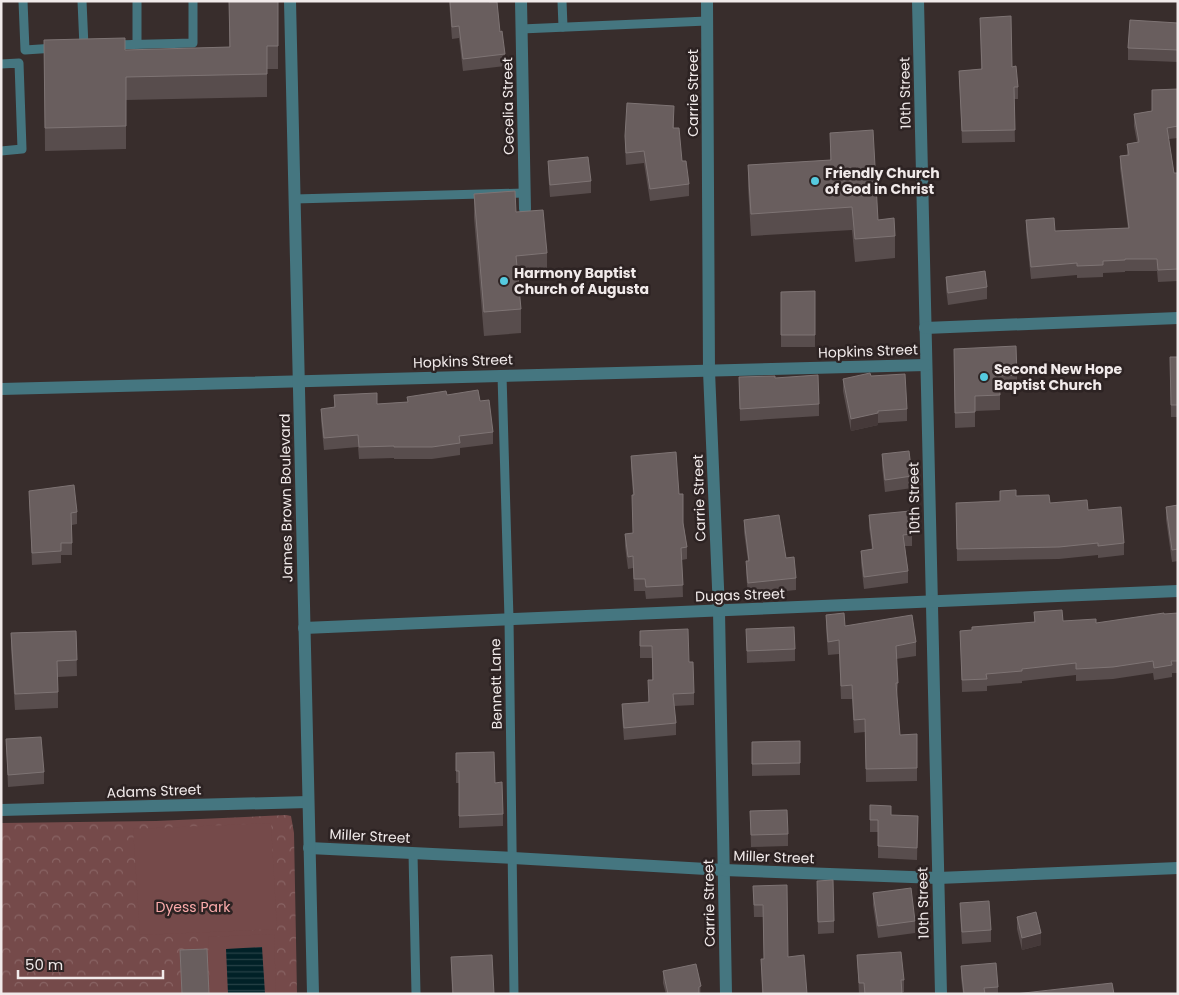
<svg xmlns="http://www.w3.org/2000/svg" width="1179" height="995" viewBox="0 0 1179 995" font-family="Poppins,sans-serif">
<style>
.park{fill:url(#park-crowns)}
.garden{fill:#754a4a}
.water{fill:url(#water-rules)}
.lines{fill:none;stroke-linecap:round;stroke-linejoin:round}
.service{stroke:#457680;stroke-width:9}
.minor{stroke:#457680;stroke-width:12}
.tertiary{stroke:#457680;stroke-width:12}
.wall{fill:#584d4d}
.shaded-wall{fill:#453939}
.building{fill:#695e5e;stroke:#7e7474}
.poi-dot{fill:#55cadf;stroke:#2d2323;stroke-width:2}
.labels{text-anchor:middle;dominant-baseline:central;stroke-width:5;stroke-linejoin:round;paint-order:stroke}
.street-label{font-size:14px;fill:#f1eaea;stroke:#2d2323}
.poi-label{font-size:14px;font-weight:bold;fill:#f1eaea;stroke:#2d2323;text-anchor:start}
.park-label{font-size:14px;fill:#fbabab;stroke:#2d2323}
</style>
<defs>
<pattern id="park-crowns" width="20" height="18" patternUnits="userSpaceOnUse" patternTransform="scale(1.25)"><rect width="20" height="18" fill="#754a4a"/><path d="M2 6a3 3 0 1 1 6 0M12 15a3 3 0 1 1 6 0" fill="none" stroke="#896464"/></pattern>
<pattern id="water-rules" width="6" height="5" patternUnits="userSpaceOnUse" patternTransform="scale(1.25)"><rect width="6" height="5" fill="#012127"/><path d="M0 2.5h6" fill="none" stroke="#264146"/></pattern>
</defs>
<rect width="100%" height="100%" fill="#382d2c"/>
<polygon class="park" points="286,815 291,816 294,833 297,994 1,994 1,823 156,821"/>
<g class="garden">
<polygon points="271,823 277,929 140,935 133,829"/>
<polygon points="274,934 276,994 210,994 208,937"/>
</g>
<polygon class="water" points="262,947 265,994 228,994 226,949"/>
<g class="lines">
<g class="service">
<polyline points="23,1 25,50 55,48"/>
<polyline points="82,1 84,47"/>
<polyline points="137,1 137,44"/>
<polyline points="562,1 563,27"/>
<polyline points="521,29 707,21"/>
<polyline points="113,45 193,43 193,1"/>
<polyline points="1,64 19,63 22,149 1,151"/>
<polyline points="294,199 524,193"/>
<polyline points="502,375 509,619 514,994"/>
<polyline points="413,853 416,994"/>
</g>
<g class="minor">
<polyline points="521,1 525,209"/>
<polyline points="707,1 709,371 719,611 726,994"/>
<polyline points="918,1 941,994"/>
<polyline points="925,328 1178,318"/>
<polyline points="1,389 926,365"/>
<polyline points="304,628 1178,591"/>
<polyline points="1,810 308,802"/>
<polyline points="309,848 513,858 724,870 938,878 1178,868"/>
</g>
<polyline class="tertiary" points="290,1 313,994"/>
</g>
<g class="wall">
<polygon points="229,1 278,1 278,69 267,69 267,97 126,100 126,149 45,151 44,40 125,50 229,47"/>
<polygon points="449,1 488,1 500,32 505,54 505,66 463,71 459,38 452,39"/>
<polygon points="980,18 1012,67 1018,87 1018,99 1014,99 1015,142 962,143 959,71 981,69"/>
<polygon points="1178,23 1178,62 1128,60 1128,48"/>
<polygon points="1178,89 1178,138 1169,139 1174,173 1178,174 1178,281 1158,282 1157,271 1125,271 1125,272 1103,273 1103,277 1077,278 1077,275 1031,279 1026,232 1026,220 1055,231 1128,228 1120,168 1120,156 1127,155 1127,144 1137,142 1134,126 1134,114 1152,111 1152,90"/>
<polygon points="674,118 674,128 682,161 689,184 689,196 650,201 644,163 626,165 625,148 625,136"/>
<polygon points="830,133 878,220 895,236 895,258 855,262 852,230 751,236 748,187 748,165 830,160"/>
<polygon points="548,161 591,181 591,193 550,197 548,173"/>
<polygon points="474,194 516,212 547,253 547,277 518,279 521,309 521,333 484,336 474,218"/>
<polygon points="946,277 987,287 987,299 948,305 946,289"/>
<polygon points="815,291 815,347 781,347 781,292"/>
<polygon points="954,349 1017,375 1017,390 1000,391 1000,410 975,411 975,427 955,428"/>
<polygon points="1170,357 1178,357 1178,417 1171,417"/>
<polygon points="871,376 907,409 907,421 878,423 878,425 851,431 843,391 843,379"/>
<polygon points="739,377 775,378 819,404 819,416 740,421"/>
<polygon points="334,395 377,404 407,402 447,395 480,401 493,432 493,444 460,448 460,455 432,459 394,459 394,458 359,459 358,447 324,450 321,421 321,409 334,408"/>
<polygon points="882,454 912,476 912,488 885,492 882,466"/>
<polygon points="631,456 679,494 687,547 687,559 682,560 683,597 646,599 645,591 634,591 633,568 628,569 625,546 625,534 633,533 633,495 631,468"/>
<polygon points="29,491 77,512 77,524 72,525 72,555 61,555 61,563 32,565"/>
<polygon points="1016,496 1050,503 1088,510 1124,543 1124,555 1098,558 1098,555 1059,559 957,561 956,503 1000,501"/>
<polygon points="1178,505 1178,561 1172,562 1166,519 1166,507"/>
<polygon points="869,515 912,534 912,546 905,546 908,571 908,583 864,589 861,563 861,551 872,549 869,527"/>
<polygon points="744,520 786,558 796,578 796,590 748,595 746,573 746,561 748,561 744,532"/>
<polygon points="1034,612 1063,621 1096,623 1178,613 1178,673 1172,673 1172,677 1154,680 1153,673 1113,679 1076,681 1076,675 1022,681 1022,683 987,686 987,691 962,692 960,631 972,630 1034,622"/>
<polygon points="826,615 845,626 916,642 916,656 896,659 898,683 897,696 900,735 917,734 917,781 866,782 865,732 854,733 852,699 841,699 839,654 828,655 826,628"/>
<polygon points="746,629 795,649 795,661 747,663"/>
<polygon points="76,631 77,676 58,677 58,708 15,710 11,649 11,633"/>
<polygon points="640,631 689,662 694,693 694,705 674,706 676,723 676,735 624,740 622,716 622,704 648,702 652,680 652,658 640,658"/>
<polygon points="6,739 44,772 44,784 8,787"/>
<polygon points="800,741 800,775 752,776 752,742"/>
<polygon points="456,753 495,783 503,814 503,826 459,828 459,783 456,783"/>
<polygon points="870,805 891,815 918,816 917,860 878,858 878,832 870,832"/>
<polygon points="750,811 788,834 788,846 751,847"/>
<polygon points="817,881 834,921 834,933 818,934"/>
<polygon points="753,886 788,957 807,994 762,994 761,959 764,959 763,917 754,917"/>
<polygon points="873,893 915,921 915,933 878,938 873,905"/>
<polygon points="960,903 991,930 991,942 962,944 960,915"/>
<polygon points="1017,917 1041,945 1022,950 1017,929"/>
<polygon points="180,950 209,994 182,994"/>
<polygon points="857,955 904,980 904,992 902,992 902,994 859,994"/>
<polygon points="451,957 494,994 452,994"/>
<polygon points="961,966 998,987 998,994 963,994 961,978"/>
<polygon points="663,971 701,994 666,994 663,983"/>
</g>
<g class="shaded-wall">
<polygon points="878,413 878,425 851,431 851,419"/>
<polygon points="1041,933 1041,945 1022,950 1022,938"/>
<polygon points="701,986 701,994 699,994 699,987"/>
</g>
<g class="building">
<polygon points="229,1 278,1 278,46 267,46 267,74 126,77 126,126 45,128 44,40 125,38 125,50 230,47"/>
<polygon points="450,1 488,1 489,2 497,2 500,32 502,31 505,54 463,59 459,26 452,27"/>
<polygon points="1011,16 1012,67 1016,66 1018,87 1014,87 1015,130 962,131 959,71 982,69 980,18"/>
<polygon points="1130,20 1178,23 1178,50 1128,48"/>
<polygon points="1178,89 1178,126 1167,128 1174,173 1178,173 1178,269 1158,270 1157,259 1125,259 1125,260 1103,261 1103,265 1077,266 1077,263 1031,267 1026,220 1054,218 1055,231 1129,228 1120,156 1129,155 1127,144 1139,142 1134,114 1152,111 1152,90"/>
<polygon points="627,103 674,106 673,128 679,128 682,161 686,161 689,184 650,189 644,151 626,153 625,136"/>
<polygon points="873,130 878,220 894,218 895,236 855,239 852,207 751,214 748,165 831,160 830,133"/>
<polygon points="588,157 591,181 550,185 548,161"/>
<polygon points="515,191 516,212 543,210 547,253 516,256 521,309 484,312 474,194"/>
<polygon points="985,271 987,287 948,293 946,277"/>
<polygon points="815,291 815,335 781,335 781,292"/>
<polygon points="1016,346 1017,375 999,376 1000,395 975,396 975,412 955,413 954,349"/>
<polygon points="1170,357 1178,357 1178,405 1171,405"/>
<polygon points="870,373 871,376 905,374 907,409 878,411 878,413 851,419 843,379"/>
<polygon points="818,375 819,404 740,409 739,377 775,376 775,378"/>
<polygon points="478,390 480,401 489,400 493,432 459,436 460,443 432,447 394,447 394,446 359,447 358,435 324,438 321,409 335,407 334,395 377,393 377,404 408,402 407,397 446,391 447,395"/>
<polygon points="909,451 912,476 885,480 882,454"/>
<polygon points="676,452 679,494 683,494 683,523 687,547 681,548 683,585 646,587 645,579 634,579 633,556 628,557 625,534 633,533 632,495 634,495 631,456"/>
<polygon points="74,485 77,512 71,513 72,543 61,543 61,551 32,553 29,491"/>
<polygon points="1016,490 1016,496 1049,495 1050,503 1087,500 1088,510 1121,507 1124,543 1098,546 1098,543 1059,547 957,549 956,503 1000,501 1000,491"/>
<polygon points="1178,505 1178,549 1172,550 1166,507"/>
<polygon points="910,511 912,534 903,535 908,571 864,577 861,551 873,549 869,515"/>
<polygon points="779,515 786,558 794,557 796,578 748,583 746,561 749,561 744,520"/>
<polygon points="1062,610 1063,621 1096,619 1096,623 1164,613 1164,614 1178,613 1178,661 1171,661 1172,665 1154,668 1153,661 1113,667 1076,669 1076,663 1022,669 1022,671 986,674 987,679 962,680 960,631 972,630 972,627 1035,622 1034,612"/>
<polygon points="844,613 845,626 912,615 916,642 896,646 898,683 896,683 900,735 917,734 917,768 866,769 865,719 854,720 852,685 841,686 839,640 828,642 826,615"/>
<polygon points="794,627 795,649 747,651 746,629"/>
<polygon points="688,629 689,662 693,662 694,693 673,694 676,723 624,728 622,704 649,702 648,680 653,680 652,646 640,646 640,631"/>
<polygon points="76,631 77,660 57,661 58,692 15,694 11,633"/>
<polygon points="41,737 44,772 8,775 6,739"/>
<polygon points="800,741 800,763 752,764 752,742"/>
<polygon points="494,752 495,783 502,782 503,814 459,816 459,771 456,771 456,753"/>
<polygon points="870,805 891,806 891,815 918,816 917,848 878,846 878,820 870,820"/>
<polygon points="787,810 788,834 751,835 750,811"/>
<polygon points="833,880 834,921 818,922 817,881"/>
<polygon points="787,885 788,957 804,955 807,994 763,994 761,959 764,959 763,905 754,905 753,886"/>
<polygon points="911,888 915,921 878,926 873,893"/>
<polygon points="989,901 991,930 962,932 960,903"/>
<polygon points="1036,912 1041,933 1022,938 1017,917"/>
<polygon points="207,949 209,994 182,994 180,950"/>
<polygon points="901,952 904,980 901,980 902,994 865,994 864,983 859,983 857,955"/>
<polygon points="492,955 494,994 453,994 451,957"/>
<polygon points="996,963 998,987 984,988 985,994 964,994 961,966"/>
<polygon points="696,964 701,986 699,987 699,994 668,994 663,971"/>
<polygon points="1112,983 1114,994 1015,994"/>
</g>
<g class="poi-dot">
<circle cx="815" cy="181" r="5"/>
<circle cx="504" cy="281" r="5"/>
<circle cx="984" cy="377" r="5"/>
</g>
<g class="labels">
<g class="street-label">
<text transform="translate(693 93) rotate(-90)">Carrie Street</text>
<text transform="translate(905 93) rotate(-91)">10th Street</text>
<text transform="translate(508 106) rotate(-91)">Cecelia Street</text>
<text transform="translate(868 351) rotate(-2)">Hopkins Street</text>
<text transform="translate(463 361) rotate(-2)">Hopkins Street</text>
<text transform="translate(286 498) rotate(-91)">James Brown Boulevard</text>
<text transform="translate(699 498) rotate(-92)">Carrie Street</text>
<text transform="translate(914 498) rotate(-91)">10th Street</text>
<text transform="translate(740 595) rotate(-2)">Dugas Street</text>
<text transform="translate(496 684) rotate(-91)">Bennett Lane</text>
<text transform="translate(154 791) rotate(-2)">Adams Street</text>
<text transform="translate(370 836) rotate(3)">Miller Street</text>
<text transform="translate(774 857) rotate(2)">Miller Street</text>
<text transform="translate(709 903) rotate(-91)">Carrie Street</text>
<text transform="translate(923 903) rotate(-91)">10th Street</text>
</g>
<g class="poi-label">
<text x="825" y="173">Friendly Church<tspan x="825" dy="16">of God in Christ</tspan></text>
<text x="514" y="273">Harmony Baptist<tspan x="514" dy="16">Church of Augusta</tspan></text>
<text x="994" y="369">Second New Hope<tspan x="994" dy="16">Baptist Church</tspan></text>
</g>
<g class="park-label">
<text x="193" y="907">Dyess Park</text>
</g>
</g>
<rect width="1179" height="995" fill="none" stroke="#f1eaea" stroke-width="5"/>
<path d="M18 970v8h145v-8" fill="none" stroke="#f1eaea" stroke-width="2.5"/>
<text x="25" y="970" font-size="15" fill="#f1eaea" stroke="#2d2323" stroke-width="4" paint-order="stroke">50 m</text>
</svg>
